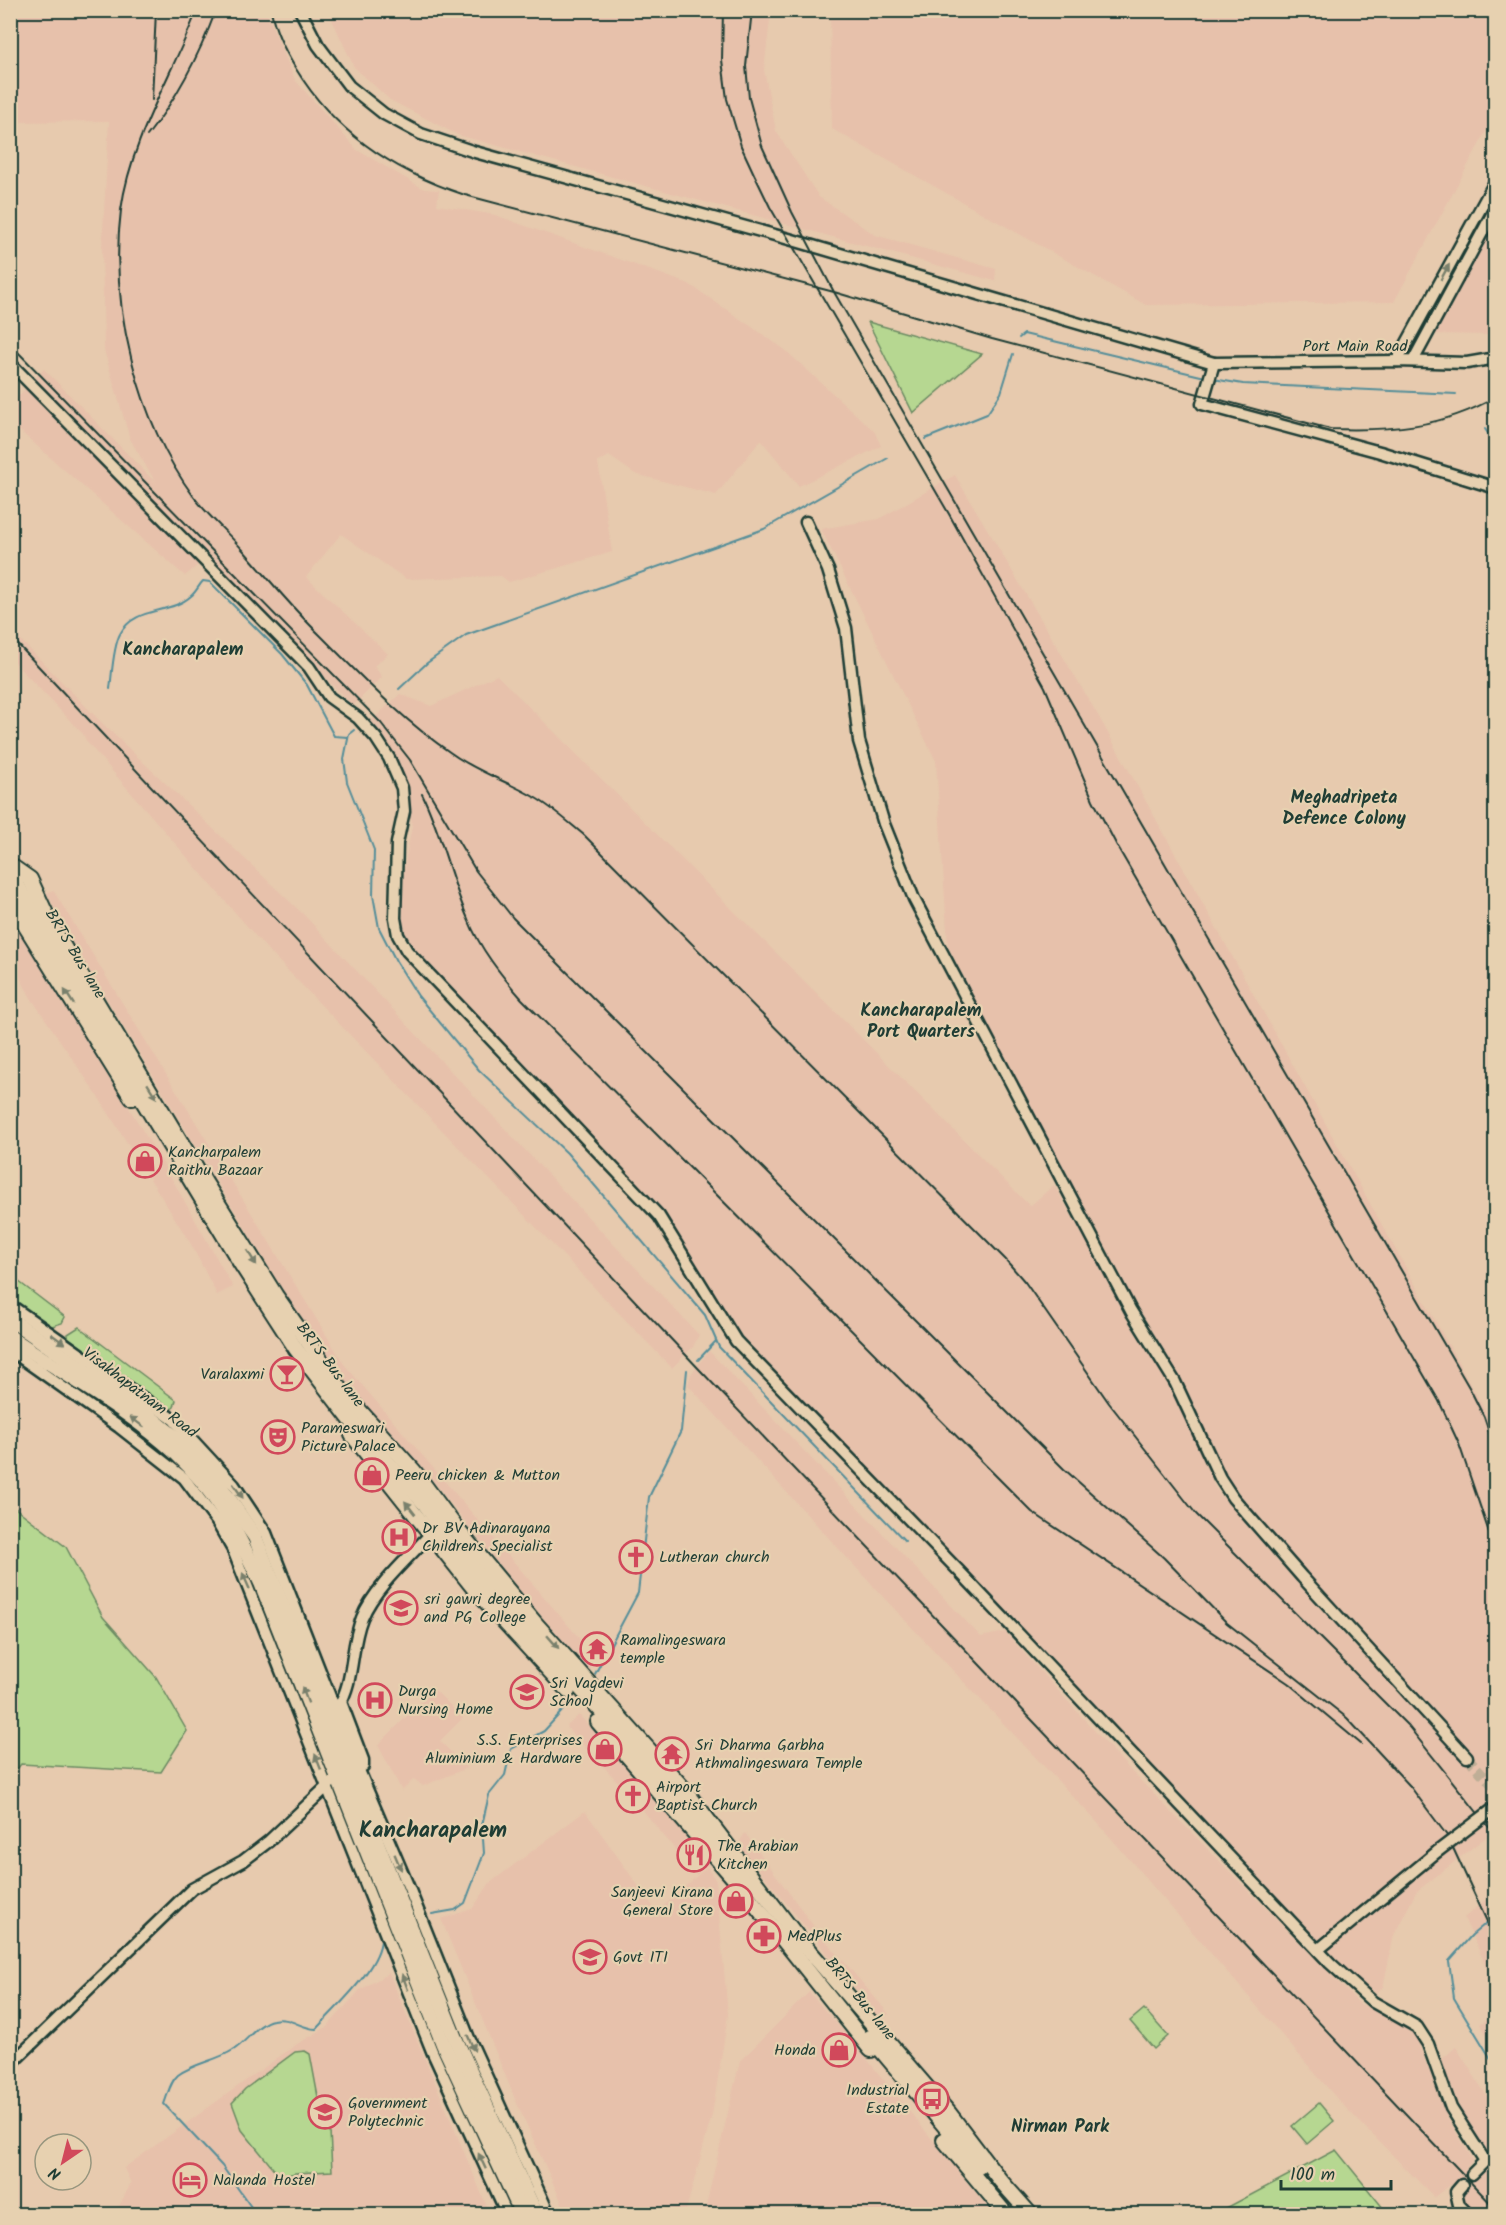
<svg xmlns="http://www.w3.org/2000/svg" width="1506" height="2225" viewBox="0 0 1506 2225" font-family="Kalam,sans-serif">
<style>
.built{fill:#e7c1ab}
.green{fill:#b6d791;stroke:#6a8a62;stroke-width:1.5}
.lines{fill:none;stroke-linecap:round;stroke-linejoin:round}
.stream{stroke:#568e99;stroke-width:2}
.tertiary-tunnel{stroke:#bfae96;stroke-width:10;stroke-dasharray:10 5;stroke-linecap:butt}
.tertiary-casing{stroke:#1f3d34;stroke-width:15}
.primary-casing{stroke:#1f3d34;stroke-width:18}
.tertiary{stroke:#e7d1b0;stroke-width:10}
.primary{stroke:#e7d1b0;stroke-width:14}
.rail{stroke:#1f3d34;stroke-width:2}
.tertiary-bridge-casing{stroke:#1f3d34;stroke-width:15;stroke-linecap:butt}
.tertiary-bridge{stroke:#e7d1b0;stroke-width:10}
.oneway{fill:#79806c}
.labels{text-anchor:middle;dominant-baseline:central;stroke-width:4.5;stroke-linejoin:round;paint-order:stroke}
.street-label{font-size:16px;fill:#1f3d34;stroke:#e7d1b0}
.poi-label{font-size:16px;fill:#1f3d34;stroke:#e7d1b0;text-anchor:start}
.neighbourhood-label{font-size:18px;font-weight:bold;fill:#1f3d34;stroke:#e7d1b0}
.district-label{font-size:22px;font-weight:bold;fill:#1f3d34;stroke:#e7d1b0}
</style>
<rect width="100%" height="100%" fill="#e7caae"/>
<filter id="ink" filterUnits="userSpaceOnUse"><feTurbulence type="fractalNoise" baseFrequency=".0167" numOctaves="2"/><feDisplacementMap in="SourceGraphic" scale="12" xChannelSelector="R" yChannelSelector="G"/><feConvolveMatrix kernelMatrix="1 2 1 2 8 2 1 2 1" color-interpolation-filters="sRGB"/></filter>
<g filter="url(#ink)">
<g class="built">
<polygon points="10,11 266,11 295,80 357,150 424,189 439,190 437,205 495,215 689,284 784,349 874,431 881,446 799,486 761,440 716,495 635,474 609,456 598,462 612,552 509,582 501,576 406,579 341,534 306,577 388,654 374,666 382,677 353,706 204,555 198,565 185,576 11,423 11,404 44,369 156,483 130,439 104,350 102,248 109,121 11,122"/>
<polygon points="328,11 771,11 764,70 776,131 819,197 875,235 996,269 995,281 458,135 390,100 354,67"/>
<polygon points="830,11 1495,11 1495,115 1394,302 1146,305 832,129"/>
<polygon points="1495,218 1495,335 1430,334"/>
<polygon points="955,475 1099,717 1495,1428 1495,1830 1416,1892 1394,1935 1383,1987 1376,1993 1344,1970 1018,1624 747,1344 666,1216 410,945 402,925 404,868 412,826 409,801 401,778 368,724 400,694 431,706 497,675 1030,1206 1054,1185 1176,1396 1215,1488 1288,1573 1460,1760 1471,1753 1419,1700 1227,1484 1125,1296 948,946 936,761 821,529 879,519"/>
<polygon points="11,630 105,726 305,916 699,1335 693,1347 672,1368 266,948 87,742 83,734 11,659"/>
<polygon points="53,890 344,1364 598,1660 589,1672 509,1578 431,1478 346,1385 314,1342 64,928 47,893"/>
<polygon points="10,914 164,1165 233,1287 217,1295 191,1244 99,1098 31,998 11,961"/>
<polygon points="709,1351 981,1637 1005,1632 1131,1771 1360,2004 1412,2027 1448,2119 1473,2160 1465,2169 1474,2178 1494,2163 1464,2119 1441,2060 1456,2047 1495,2109 1495,2214 1475,2214 1460,2199 1465,2190 1456,2181 1434,2197 1339,2101 1097,1822 884,1598 688,1385 691,1374"/>
<polygon points="434,1689 463,1718 440,1741 467,1768 423,1786 414,1779 402,1791 378,1745"/>
<polygon points="579,1715 632,1772 619,1783 566,1727"/>
<polygon points="654,1797 708,1865 696,1875 641,1808"/>
<polygon points="585,1811 657,1912 707,1867 716,1881 728,2015 712,2115 685,2214 567,2214 515,2099 441,1919 472,1909 490,1883"/>
<polygon points="745,1833 815,1928 889,2014 881,2020 738,1844"/>
<polygon points="1495,1892 1495,1985 1464,1918"/>
<polygon points="389,1973 490,2214 115,2214 131,2183 124,2168 297,2044 327,2027 360,1990"/>
<polygon points="809,1992 852,2041 993,2214 704,2214 740,2061"/>
<polygon points="1495,2014 1495,2049 1480,2024"/>
</g>
<g class="green">
<polygon points="868,322 982,354 913,413"/>
<polygon points="10,1275 65,1317 62,1323 49,1327 11,1299"/>
<polygon points="79,1327 176,1400 174,1407 167,1412 68,1337 68,1334"/>
<polygon points="10,1504 66,1547 103,1617 156,1677 187,1731 161,1772 21,1764 11,1777"/>
<polygon points="1144,2009 1168,2036 1154,2049 1130,2021"/>
<polygon points="305,2051 310,2054 321,2113 331,2111 335,2121 330,2131 332,2171 295,2173 280,2177 242,2130 232,2103 245,2089 295,2052"/>
<polygon points="1319,2103 1334,2121 1307,2144 1292,2126"/>
<polygon points="1336,2150 1388,2214 1215,2214"/>
</g>
<g class="lines">
<g class="stream">
<polyline points="1019,338 1024,334 1205,377"/>
<polyline points="1213,379 1243,384 1456,394"/>
<polyline points="1485,429 1496,445"/>
<polyline points="925,439 987,414 1001,393 1013,354"/>
<path d="M110,689C112,674 113,647 120,634C134,606 170,615 191,596C196,592 199,585 203,581L210,582L282,654L307,685L334,736L348,737"/>
<polyline points="399,689 427,663 466,635 764,529 888,458"/>
<polyline points="354,730 349,734 344,759 347,782 374,850 373,895 379,928 396,961 418,996 479,1070 567,1153 705,1315 719,1347 905,1541"/>
<polyline points="698,1360 716,1341"/>
<polyline points="595,1674 638,1593 649,1497 681,1431 687,1370"/>
<polyline points="432,1914 455,1910 465,1903 484,1853 482,1825 489,1795 505,1775 511,1749 544,1731 565,1708"/>
<polyline points="1496,1915 1472,1935 1449,1961 1454,1998 1496,2067"/>
<path d="M256,2214L222,2166L164,2104C168,2094 170,2082 178,2075C194,2063 216,2061 233,2050C246,2043 257,2023 273,2020C290,2016 299,2028 316,2029C336,2007 383,1965 381,1936"/>
</g>
<polyline class="tertiary-tunnel" points="1467,1757 1496,1789"/>
<g class="tertiary-casing">
<g id="tertiary">
<polyline points="300,10 318,45 349,86 384,114 421,134 475,152 789,239 1214,363 1202,404 1380,452 1496,488"/>
<polyline points="1397,361 1496,180"/>
<polyline points="1413,361 1496,207"/>
<polyline points="10,363 309,667 329,697 358,718 376,738 389,758 402,788 404,811 397,843 395,918 398,935 407,951 659,1216 736,1341 958,1570 1330,1963 1373,2002 1417,2027 1428,2044 1451,2108 1485,2161 1472,2174"/>
<polyline points="1214,363 1397,361 1467,363 1496,358"/>
<polyline points="806,522 828,570 846,628 859,741 884,824 914,899 1131,1311 1175,1382 1220,1478 1233,1498 1302,1577 1467,1757"/>
<polyline points="10,1305 174,1420 234,1485 266,1533 358,1768 409,1888 469,2038 549,2214"/>
<polyline points="10,1350 119,1427 184,1478 217,1522 233,1550 432,2051 507,2214"/>
<polyline points="341,1702 363,1760 363,1766 355,1770"/>
<path d="M338,1707C355,1680 350,1647 362,1618C375,1586 413,1554 436,1528"/>
<polyline points="1318,1950 1438,1851"/>
<polyline points="10,2065 192,1889 243,1861 269,1841 333,1781"/>
<polyline points="1462,2185 1456,2192 1459,2205 1468,2214"/>
</g>
</g>
<g class="primary-casing">
<g id="primary">
<polyline points="10,865 30,879 52,927 206,1184 276,1296 342,1391 414,1471 457,1529 536,1624 685,1790 799,1939 949,2113 1000,2180 1030,2214"/>
<polyline points="10,870 43,935 241,1264 296,1349 353,1423 424,1503 459,1552 518,1621 640,1753 745,1882"/>
<polyline points="10,901 132,1098"/>
<polyline points="10,1319 145,1413 183,1444 205,1464 255,1537 455,2038 536,2214"/>
<path d="M10,1337C65,1375 127,1408 176,1453C215,1489 239,1536 261,1583L443,2044L522,2214"/>
<polyline points="352,1435 475,1590 568,1691"/>
<polyline points="598,1722 737,1882 871,2050"/>
<polyline points="870,2037 979,2167"/>
<polyline points="944,2140 1006,2214"/>
</g>
</g>
<use href="#tertiary" class="tertiary"/>
<use href="#primary" class="primary"/>
<g class="rail">
<path d="M197,10C172,76 131,138 121,210C109,304 137,420 194,497C208,516 227,532 243,550C269,579 292,608 320,635C362,677 402,720 451,753C477,772 507,781 534,797C552,807 568,822 584,835L1005,1259L1025,1282L1109,1403L1196,1514L1409,1727L1496,1836"/>
<path d="M271,10C275,32 285,51 296,69C335,133 395,172 465,195L834,292L992,339L1330,429C1389,431 1442,428 1496,397"/>
<polyline points="723,10 722,60 727,99 741,146 754,174 770,207 949,514 1045,687 1093,800 1117,846 1439,1401 1459,1444 1496,1553"/>
<polyline points="752,10 746,66 749,98 762,146 792,212 834,292 1034,638 1470,1389 1484,1417 1496,1453"/>
<polyline points="152,100 156,10"/>
<path d="M147,136C177,98 199,56 216,10"/>
<polyline points="10,344 381,723 410,760 476,871 513,918 1064,1469 1164,1558 1227,1623 1347,1718 1410,1786 1448,1837 1496,1941"/>
<polyline points="10,636 700,1370 1496,2209"/>
<path d="M422,794C442,835 450,878 468,919C480,949 501,975 522,999L1032,1512L1288,1683L1361,1744"/>
</g>
<g class="tertiary-bridge-casing">
<polyline id="tertiary-bridge" points="1438,1851 1496,1807"/>
</g>
<use href="#tertiary-bridge" class="tertiary-bridge"/>
</g>
<defs><path id="oneway-solid" d="M-6-.8H1V-3.2L6.5 0L1 3.2V.8H-6Z" transform="scale(1.5)"/></defs>
<g class="oneway">
<use href="#oneway-solid" transform="translate(1445 272) rotate(-61)"/>
<use href="#oneway-solid" transform="translate(69 997) rotate(-123)"/>
<use href="#oneway-solid" transform="translate(152 1091) rotate(58)"/>
<use href="#oneway-solid" transform="translate(252 1258) rotate(58)"/>
<use href="#oneway-solid" transform="translate(58 1339) rotate(36)"/>
<use href="#oneway-solid" transform="translate(137 1422) rotate(-143)"/>
<use href="#oneway-solid" transform="translate(238 1491) rotate(55)"/>
<use href="#oneway-solid" transform="translate(410 1508) rotate(-128)"/>
<use href="#oneway-solid" transform="translate(246 1581) rotate(-114)"/>
<use href="#oneway-solid" transform="translate(553 1642) rotate(49)"/>
<use href="#oneway-solid" transform="translate(305 1695) rotate(-111)"/>
<use href="#oneway-solid" transform="translate(318 1762) rotate(-111)"/>
<use href="#oneway-solid" transform="translate(398 1862) rotate(67)"/>
<use href="#oneway-solid" transform="translate(405 1982) rotate(-111)"/>
<use href="#oneway-solid" transform="translate(471 2043) rotate(66)"/>
<use href="#oneway-solid" transform="translate(482 2161) rotate(-115)"/>
</g>
</g>
<defs>
<g id="shop-ring" transform="scale(1.725)"><circle r="9.5" fill="#e7d1b0" stroke="#d1495b" stroke-width="1.5"/><path d="M-5-2.5h2.3a2.7 3.5 0 0 1 5.4 0H5L5.5 6h-11ZM-1.5-2.5h3a1.5 2.3 0 0 0-3 0Z" fill="#d1495b"/></g>
<g id="bar-ring" transform="scale(1.725)"><circle r="9.5" fill="#e7d1b0" stroke="#d1495b" stroke-width="1.5"/><path d="M-6-5H6L.8 .8V4.5H3.5V6h-7V4.5H-.8V.8Z" fill="#d1495b"/></g>
<g id="theatre-ring" transform="scale(1.725)"><circle r="9.5" fill="#e7d1b0" stroke="#d1495b" stroke-width="1.5"/><path d="M-5-5.5Q0-4 5-5.5V0Q5 5 0 6Q-5 5-5 0ZM-3.3-2.5H-1v1.5H-3.3ZM1-2.5H3.3v1.5H1ZM-2.8 1Q0 5.5 2.8 1Z" fill="#d1495b"/></g>
<g id="hospital-ring" transform="scale(1.725)"><circle r="9.5" fill="#e7d1b0" stroke="#d1495b" stroke-width="1.5"/><path d="M-5-5h3v3.5h4V-5h3V5h-3V1.5h-4V5h-3Z" fill="#d1495b"/></g>
<g id="church-ring" transform="scale(1.725)"><circle r="9.5" fill="#e7d1b0" stroke="#d1495b" stroke-width="1.5"/><path d="M-1.2-6h2.4v3.5h3.3v2.4h-3.3V6h-2.4V-.1h-3.3v-2.4h3.3Z" fill="#d1495b"/></g>
<g id="university-ring" transform="scale(1.725)"><circle r="9.5" fill="#e7d1b0" stroke="#d1495b" stroke-width="1.5"/><path d="M0-5L7-2L0 1L-7-2ZM-4 1L0 2.5L4 1V4Q0 6-4 4Z" fill="#d1495b"/></g>
<g id="temple-ring" transform="scale(1.725)"><circle r="9.5" fill="#e7d1b0" stroke="#d1495b" stroke-width="1.5"/><path d="M0-6L5-2H3V0L6.5 2.5H4V6H1.5V3h-3V6H-4V2.5H-6.5L-3 0V-2H-5Z" fill="#d1495b"/></g>
<g id="school-ring" transform="scale(1.725)"><circle r="9.5" fill="#e7d1b0" stroke="#d1495b" stroke-width="1.5"/><path d="M0-5L7-2L0 1L-7-2ZM-4 1L0 2.5L4 1V4Q0 6-4 4Z" fill="#d1495b"/></g>
<g id="restaurant-ring" transform="scale(1.725)"><circle r="9.5" fill="#e7d1b0" stroke="#d1495b" stroke-width="1.5"/><path d="M-5-6h1v4h1v-4h1v4h1v-4h1v5L-1.5 .5V6h-2V.5L-5-1ZM5-6V6H3V1.5H1.5Q1.5-4 5-6Z" fill="#d1495b"/></g>
<g id="pharmacy-ring" transform="scale(1.725)"><circle r="9.5" fill="#e7d1b0" stroke="#d1495b" stroke-width="1.5"/><path d="M-2-6h4v4h4v4h-4v4h-4v-4h-4v-4h4Z" fill="#d1495b"/></g>
<g id="bus-ring" transform="scale(1.725)"><circle r="9.5" fill="#e7d1b0" stroke="#d1495b" stroke-width="1.5"/><path d="M-5-6H5V4H4V6H2V4H-2V6H-4V4H-5ZM-3.5-4V0h7V-4ZM-3.5 1.2v1.5H-2V1.2ZM2 1.2v1.5H3.5V1.2Z" fill="#d1495b"/></g>
<g id="hotel-ring" transform="scale(1.725)"><circle r="9.5" fill="#e7d1b0" stroke="#d1495b" stroke-width="1.5"/><path d="M-6-4.5h1.5V1H6V5H4.5V3h-9V5H-6ZM-4 0a1.8 1.8 0 1 1 3.6 0ZM.5 0V-2.5h3Q6-2.5 6 0Z" fill="#d1495b"/></g>
</defs>
<g fill-rule="evenodd">
<use href="#shop-ring" x="145" y="1161"/>
<use href="#bar-ring" x="287" y="1374"/>
<use href="#theatre-ring" x="278" y="1437"/>
<use href="#shop-ring" x="372" y="1475"/>
<use href="#hospital-ring" x="399" y="1537"/>
<use href="#church-ring" x="636" y="1557"/>
<use href="#university-ring" x="401" y="1608"/>
<use href="#temple-ring" x="597" y="1649"/>
<use href="#school-ring" x="527" y="1692"/>
<use href="#hospital-ring" x="375" y="1700"/>
<use href="#shop-ring" x="605" y="1749"/>
<use href="#temple-ring" x="672" y="1754"/>
<use href="#church-ring" x="633" y="1796"/>
<use href="#restaurant-ring" x="694" y="1855"/>
<use href="#shop-ring" x="736" y="1901"/>
<use href="#pharmacy-ring" x="764" y="1936"/>
<use href="#university-ring" x="590" y="1957"/>
<use href="#shop-ring" x="839" y="2050"/>
<use href="#bus-ring" x="932" y="2099"/>
<use href="#university-ring" x="325" y="2112"/>
<use href="#hotel-ring" x="190" y="2180"/>
</g>
<g class="labels">
<g class="street-label">
<text x="1355" y="346">Port Main Road</text>
<text transform="translate(75 954) rotate(59)">BRTS Bus lane</text>
<text transform="translate(330 1365) rotate(53)">BRTS Bus lane</text>
<text transform="translate(140 1393) rotate(37)">Visakhapatnam Road</text>
<text transform="translate(860 1999) rotate(51)">BRTS Bus lane</text>
</g>
<g class="poi-label">
<text x="168" y="1152">Kancharpalem<tspan x="168" dy="18">Raithu Bazaar</tspan></text>
<text x="264" y="1374" text-anchor="end">Varalaxmi</text>
<text x="301" y="1428">Parameswari<tspan x="301" dy="18">Picture Palace</tspan></text>
<text x="395" y="1475">Peeru chicken &amp; Mutton</text>
<text x="422" y="1528">Dr BV Adinarayana<tspan x="422" dy="18">Childrens Specialist</tspan></text>
<text x="659" y="1557">Lutheran church</text>
<text x="424" y="1599">sri gawri degree<tspan x="424" dy="18">and PG College</tspan></text>
<text x="620" y="1640">Ramalingeswara<tspan x="620" dy="18">temple</tspan></text>
<text x="550" y="1683">Sri Vagdevi<tspan x="550" dy="18">School</tspan></text>
<text x="398" y="1691">Durga<tspan x="398" dy="18">Nursing Home</tspan></text>
<text x="582" y="1740" text-anchor="end">S.S. Enterprises<tspan x="582" dy="18">Aluminium &amp; Hardware</tspan></text>
<text x="695" y="1745">Sri Dharma Garbha<tspan x="695" dy="18">Athmalingeswara Temple</tspan></text>
<text x="656" y="1787">Airport<tspan x="656" dy="18">Baptist Church</tspan></text>
<text x="717" y="1846">The Arabian<tspan x="717" dy="18">Kitchen</tspan></text>
<text x="713" y="1892" text-anchor="end">Sanjeevi Kirana<tspan x="713" dy="18">General Store</tspan></text>
<text x="787" y="1936">MedPlus</text>
<text x="613" y="1957">Govt ITI</text>
<text x="816" y="2050" text-anchor="end">Honda</text>
<text x="909" y="2090" text-anchor="end">Industrial<tspan x="909" dy="18">Estate</tspan></text>
<text x="348" y="2103">Government<tspan x="348" dy="18">Polytechnic</tspan></text>
<text x="213" y="2180">Nalanda Hostel</text>
</g>
<g class="neighbourhood-label">
<text x="183" y="650">Kancharapalem</text>
<text x="1344" y="798">Meghadripeta<tspan x="1344" dy="21">Defence Colony</tspan></text>
<text x="921" y="1011">Kancharapalem<tspan x="921" dy="21">Port Quarters</tspan></text>
<text x="1060" y="2127">Nirman Park</text>
</g>
<g class="district-label">
<text x="433" y="1831">Kancharapalem</text>
</g>
</g>
<rect width="1506" height="2225" fill="none" stroke="#e7d1b0" stroke-width="36"/>
<rect x="18" y="18" width="1470" height="2189" fill="none" stroke="#1f3d34" stroke-width="2" filter="url(#ink)"/>
<g transform="translate(63 2162) rotate(215)"><circle r="28" fill="#e7d1b0" stroke="#97967e" stroke-width="1.5"/>
<path d="M0-4.5L10 22L0 15L-10 22Z" fill="#d1495b"/>
<text y="-9" font-size="16" font-weight="bold" text-anchor="middle" fill="#1f3d34">N</text>
</g>
<path d="M1281 2180v9h110v-9" fill="none" stroke="#1f3d34" stroke-width="3"/>
<text x="1290" y="2180" font-size="18" fill="#1f3d34" stroke="#e7d1b0" stroke-width="4.5" paint-order="stroke">100 m</text>
</svg>
